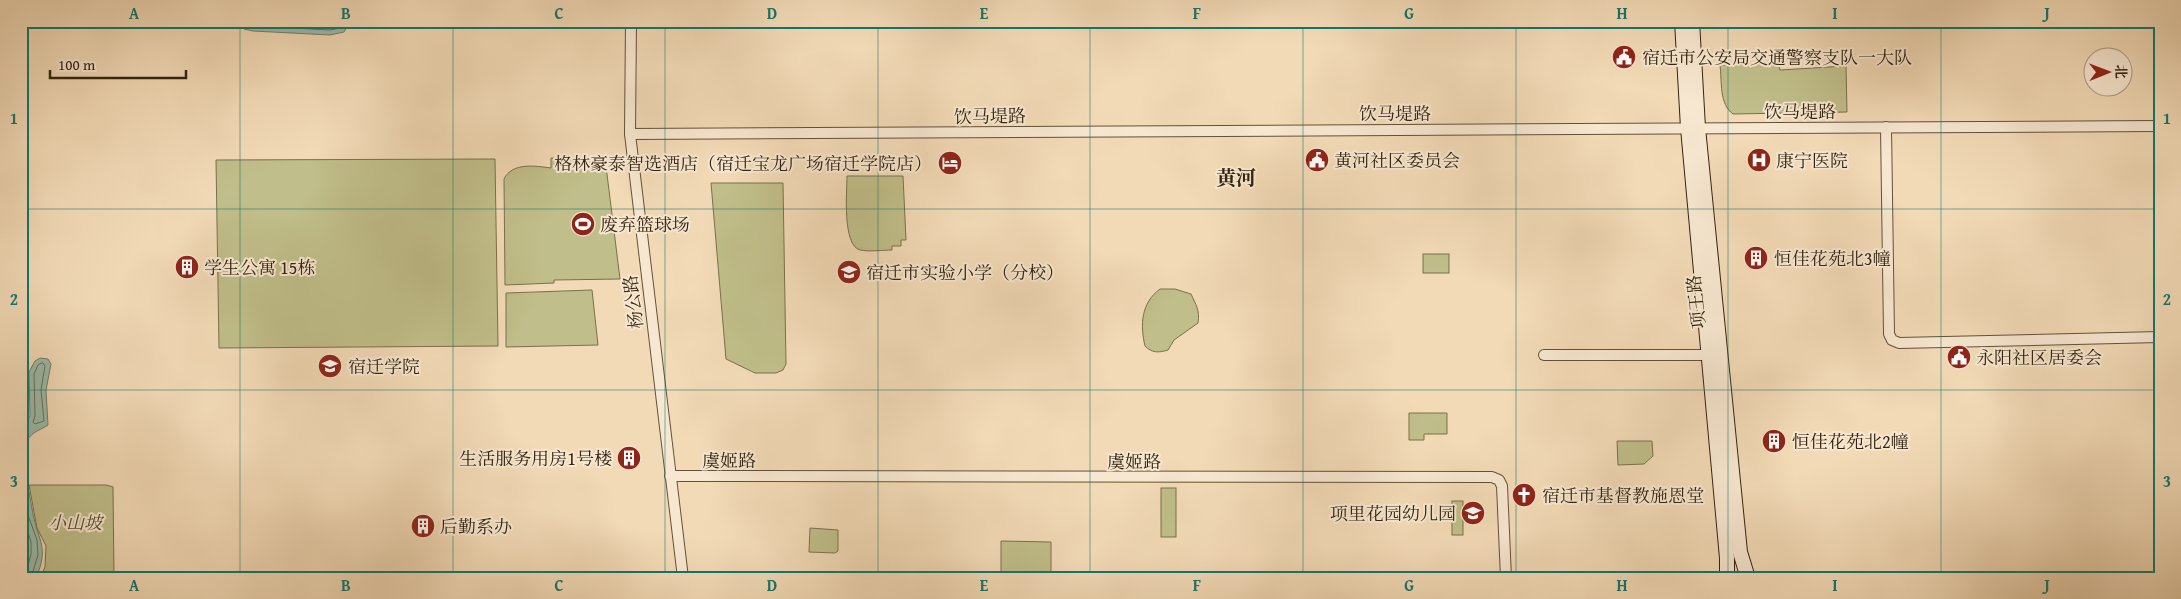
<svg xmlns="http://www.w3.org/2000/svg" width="2181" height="599" viewBox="0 0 2181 599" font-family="'Gentium Book Plus','Noto Serif SC',serif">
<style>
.green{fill:#c0be8a;stroke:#7a704c}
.water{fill:#9cbba9;stroke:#727e6b}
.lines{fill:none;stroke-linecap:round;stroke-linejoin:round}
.shore{stroke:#686f5c;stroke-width:1}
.minor-casing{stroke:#635139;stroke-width:12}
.secondary-casing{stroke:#33230f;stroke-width:16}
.minor{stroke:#f7e7d0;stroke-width:10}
.secondary{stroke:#f7e7d0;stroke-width:14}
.grid{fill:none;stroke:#0f766e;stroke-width:1;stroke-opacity:0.55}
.labels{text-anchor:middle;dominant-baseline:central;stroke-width:4;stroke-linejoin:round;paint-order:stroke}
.poi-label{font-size:18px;fill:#33230f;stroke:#f7e7d0;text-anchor:start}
.street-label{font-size:18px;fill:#33230f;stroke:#f7e7d0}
.park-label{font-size:18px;font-style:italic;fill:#564a2e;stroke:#f7e7d0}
.quarter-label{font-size:20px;font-weight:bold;fill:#33230f;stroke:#f7e7d0}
.neatline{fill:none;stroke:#0f766e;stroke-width:2}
.grid-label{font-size:16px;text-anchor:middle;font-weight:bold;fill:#0f766e}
</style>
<rect width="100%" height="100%" fill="#f2dab6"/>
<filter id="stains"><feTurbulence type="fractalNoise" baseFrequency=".004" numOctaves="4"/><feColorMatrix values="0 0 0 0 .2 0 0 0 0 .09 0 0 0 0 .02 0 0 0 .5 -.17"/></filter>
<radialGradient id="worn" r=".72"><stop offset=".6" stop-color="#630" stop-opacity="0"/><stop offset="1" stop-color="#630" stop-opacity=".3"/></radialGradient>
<g class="green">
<path d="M1778,63L1780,70L1846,66L1847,112L1733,114C1719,104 1722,81 1720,65Z"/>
<path d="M551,158H605L620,279L554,280V283L505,285L504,179C512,162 536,166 551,168Z"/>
<polygon points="495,159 498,346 219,348 216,160"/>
<path d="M847,176H903L906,240H901V246H892V250C882,250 870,252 860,250C842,245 847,191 847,176Z"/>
<polygon points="711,183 783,183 786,364 783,370 776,373 755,373 726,359"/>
<rect x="1423" y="254" width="26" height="19"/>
<path d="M1160,289H1175L1191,294C1196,305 1200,310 1198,323L1174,340L1168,350C1158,353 1152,353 1145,346C1140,325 1141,303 1160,289Z"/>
<polygon points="592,290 598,345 506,347 506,293"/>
<polygon points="1409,413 1447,413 1447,434 1424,434 1424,440 1409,440"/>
<polygon points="1617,441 1652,441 1653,456 1644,464 1618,465"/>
<polygon points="29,485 106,485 113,487 114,578 40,578 45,567 46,546 37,528"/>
<rect x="1161" y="488" width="15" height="49"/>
<rect x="1452" y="501" width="11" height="34"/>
<polygon points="810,528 838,530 838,551 835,553 809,552"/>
<polygon points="1001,541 1051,542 1051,578 1001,578"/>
</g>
<g class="water">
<polygon points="235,21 350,21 344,32 330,35 253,31 244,29"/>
<path d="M40,358L48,359L51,364L46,390L48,425C37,432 27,433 25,449C25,470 29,493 33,514C39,543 49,547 36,578H21V492L23,491L21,433L30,416L29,372L35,361Z"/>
</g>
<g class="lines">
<g class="shore">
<polyline points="242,21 254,26 330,30 340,28 345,21"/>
<polyline points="281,21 330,24 338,21"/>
<polygon points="43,363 45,366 41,390 44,421 35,424 33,422 35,416 34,374 38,365"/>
<polyline points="21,465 28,515 37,540 38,555 31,578"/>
<polyline points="21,509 31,542 31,554 25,578"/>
</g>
<g class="minor-casing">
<g id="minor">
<polyline points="631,21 630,134 683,578"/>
<polyline points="1886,127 1889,334 1892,340 1899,343 2160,337"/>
<polyline points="630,134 2160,126"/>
<polyline points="1544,355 1708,355"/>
<polyline points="670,476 1492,477 1499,480 1502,486 1506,578"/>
</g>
</g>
<g class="secondary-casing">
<g id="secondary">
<polyline points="1682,21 1688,128 1727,558 1727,578"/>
<polyline points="1692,21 1698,128 1740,552 1748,578"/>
</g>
</g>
<use href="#minor" class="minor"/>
<use href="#secondary" class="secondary"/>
</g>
<path class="grid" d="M240,21V578M453,21V578M665,21V578M878,21V578M1090,21V578M1303,21V578M1516,21V578M1728,21V578M1941,21V578M21,209H2160M21,390H2160"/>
<defs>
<g id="civic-disc" transform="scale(1.25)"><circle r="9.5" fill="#8f2418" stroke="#f7e7d0"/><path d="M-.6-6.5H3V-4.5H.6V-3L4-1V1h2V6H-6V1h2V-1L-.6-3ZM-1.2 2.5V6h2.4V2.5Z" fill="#fff"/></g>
<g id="hospital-disc" transform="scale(1.25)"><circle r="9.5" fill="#8f2418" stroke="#f7e7d0"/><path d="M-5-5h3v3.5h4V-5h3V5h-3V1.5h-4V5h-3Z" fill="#fff"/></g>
<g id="hotel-disc" transform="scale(1.25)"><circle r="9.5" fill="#8f2418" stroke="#f7e7d0"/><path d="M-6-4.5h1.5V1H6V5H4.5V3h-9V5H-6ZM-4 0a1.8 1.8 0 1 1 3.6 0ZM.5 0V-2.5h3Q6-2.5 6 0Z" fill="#fff"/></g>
<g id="stadium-disc" transform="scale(1.25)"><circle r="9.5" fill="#8f2418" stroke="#f7e7d0"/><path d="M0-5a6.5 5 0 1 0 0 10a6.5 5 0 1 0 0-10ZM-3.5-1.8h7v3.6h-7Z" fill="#fff"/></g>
<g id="building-disc" transform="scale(1.25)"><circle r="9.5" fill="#8f2418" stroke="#f7e7d0"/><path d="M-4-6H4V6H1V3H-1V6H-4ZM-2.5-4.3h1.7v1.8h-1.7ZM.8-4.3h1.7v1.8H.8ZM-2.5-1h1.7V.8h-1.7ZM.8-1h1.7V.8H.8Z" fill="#fff"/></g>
<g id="school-disc" transform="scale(1.25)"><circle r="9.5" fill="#8f2418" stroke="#f7e7d0"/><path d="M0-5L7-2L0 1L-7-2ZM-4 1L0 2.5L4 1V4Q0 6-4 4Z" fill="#fff"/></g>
<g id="university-disc" transform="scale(1.25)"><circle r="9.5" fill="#8f2418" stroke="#f7e7d0"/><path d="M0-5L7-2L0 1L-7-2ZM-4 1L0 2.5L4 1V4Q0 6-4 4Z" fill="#fff"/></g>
<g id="church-disc" transform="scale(1.25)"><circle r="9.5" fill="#8f2418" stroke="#f7e7d0"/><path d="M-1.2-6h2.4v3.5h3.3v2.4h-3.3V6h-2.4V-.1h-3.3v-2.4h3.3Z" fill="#fff"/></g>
</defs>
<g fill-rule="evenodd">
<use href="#civic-disc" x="1624" y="57"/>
<use href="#civic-disc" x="1317" y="160"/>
<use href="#hospital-disc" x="1759" y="160"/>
<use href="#hotel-disc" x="950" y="163"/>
<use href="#stadium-disc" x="583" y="224"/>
<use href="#building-disc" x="1756" y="258"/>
<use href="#building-disc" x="187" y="267"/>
<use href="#school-disc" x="849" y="272"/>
<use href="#civic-disc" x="1959" y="357"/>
<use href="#university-disc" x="330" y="366"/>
<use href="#building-disc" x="1774" y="441"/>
<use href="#building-disc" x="629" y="458"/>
<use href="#church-disc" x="1524" y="495"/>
<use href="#school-disc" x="1473" y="513"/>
<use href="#building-disc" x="423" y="526"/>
</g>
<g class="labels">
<g class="poi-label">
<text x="1642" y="57">宿迁市公安局交通警察支队一大队</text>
<text x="1334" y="160">黄河社区委员会</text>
<text x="1776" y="160">康宁医院</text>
<text x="932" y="163" text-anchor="end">格林豪泰智选酒店（宿迁宝龙广场宿迁学院店）</text>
<text x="600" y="224">废弃篮球场</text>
<text x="1774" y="258">恒佳花苑北3幢</text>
<text x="204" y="267">学生公寓 15栋</text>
<text x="866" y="272">宿迁市实验小学（分校）</text>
<text x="1976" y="357">永阳社区居委会</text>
<text x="348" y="366">宿迁学院</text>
<text x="1792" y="441">恒佳花苑北2幢</text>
<text x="612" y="458" text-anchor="end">生活服务用房1号楼</text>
<text x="1542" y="495">宿迁市基督教施恩堂</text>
<text x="1456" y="513" text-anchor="end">项里花园幼儿园</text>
<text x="440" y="526">后勤系办</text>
</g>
<g class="street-label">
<text x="1800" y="111">饮马堤路</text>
<text x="1395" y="113">饮马堤路</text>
<text transform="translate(990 116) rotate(-1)">饮马堤路</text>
<text transform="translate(633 302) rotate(-97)">杨公路</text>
<text transform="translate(1696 302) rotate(-96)">项王路</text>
<text x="729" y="460">虞姬路</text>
<text x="1134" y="461">虞姬路</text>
</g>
<g class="park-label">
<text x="75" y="522">小山坡</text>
</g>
<g class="quarter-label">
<text x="1236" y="177">黄河</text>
</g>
</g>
<rect width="2181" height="599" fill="none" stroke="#f2dab6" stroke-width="55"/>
<g transform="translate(2108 72) rotate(89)"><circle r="24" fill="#f7e7d0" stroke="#a99983"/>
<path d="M0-4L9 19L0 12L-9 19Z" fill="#8f2418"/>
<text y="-8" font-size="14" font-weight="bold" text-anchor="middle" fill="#33230f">北</text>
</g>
<path d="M50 70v8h136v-8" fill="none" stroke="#33230f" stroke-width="2.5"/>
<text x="58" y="70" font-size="15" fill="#33230f" stroke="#f7e7d0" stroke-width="4" paint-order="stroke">100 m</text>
<rect x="28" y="28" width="2126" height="544" class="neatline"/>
<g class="grid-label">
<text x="134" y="19">A</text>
<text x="346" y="19">B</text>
<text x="559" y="19">C</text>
<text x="772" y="19">D</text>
<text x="984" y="19">E</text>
<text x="1197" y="19">F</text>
<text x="1409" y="19">G</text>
<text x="1622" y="19">H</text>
<text x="1835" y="19">I</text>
<text x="2047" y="19">J</text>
<text x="14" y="124">1</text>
<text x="2167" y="124">1</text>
<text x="14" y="305">2</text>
<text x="2167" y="305">2</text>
<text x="14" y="487">3</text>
<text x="2167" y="487">3</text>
<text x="134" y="591">A</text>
<text x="346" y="591">B</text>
<text x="559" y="591">C</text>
<text x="772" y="591">D</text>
<text x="984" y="591">E</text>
<text x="1197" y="591">F</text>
<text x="1409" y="591">G</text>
<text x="1622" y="591">H</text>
<text x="1835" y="591">I</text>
<text x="2047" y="591">J</text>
</g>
<rect width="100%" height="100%" filter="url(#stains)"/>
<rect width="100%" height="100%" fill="url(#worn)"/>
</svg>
